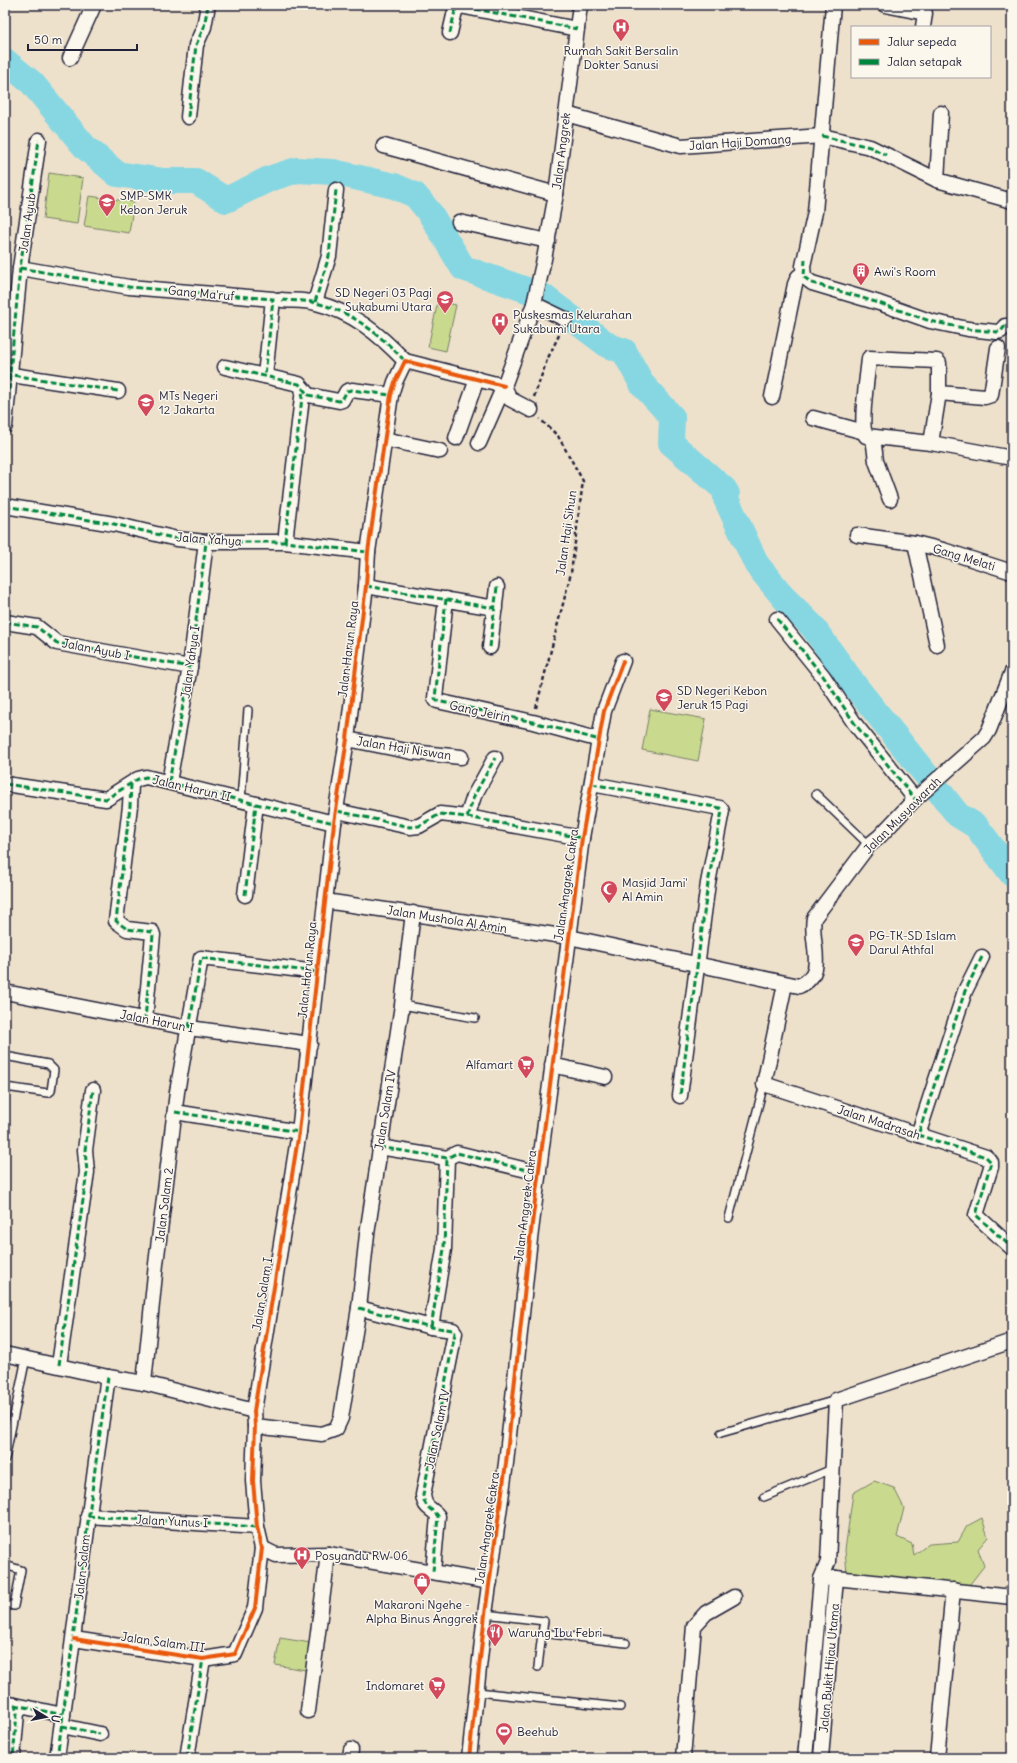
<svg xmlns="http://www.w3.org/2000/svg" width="1017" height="1763" viewBox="0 0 1017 1763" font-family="Delius,sans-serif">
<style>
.green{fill:#c9da8f;stroke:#767e65}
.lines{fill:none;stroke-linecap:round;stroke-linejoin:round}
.river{stroke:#87d7e2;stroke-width:26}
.lane-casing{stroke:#22223b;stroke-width:10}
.street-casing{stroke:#22223b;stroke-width:17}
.path{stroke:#22223b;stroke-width:2.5;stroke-dasharray:4 3;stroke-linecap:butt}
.lane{stroke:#fbf7ec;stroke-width:7}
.street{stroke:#fbf7ec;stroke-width:14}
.quiet{stroke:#00873e;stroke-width:3;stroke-dasharray:6 3;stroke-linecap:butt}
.cycleway-casing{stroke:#fbf7ec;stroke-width:6}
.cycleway{stroke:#e8590c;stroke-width:4}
.labels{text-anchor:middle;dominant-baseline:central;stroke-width:3;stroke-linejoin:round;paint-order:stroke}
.poi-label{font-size:12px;fill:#22223b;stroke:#fbf7ec;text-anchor:start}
.street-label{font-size:12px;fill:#22223b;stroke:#fbf7ec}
</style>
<rect width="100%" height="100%" fill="#eee1cc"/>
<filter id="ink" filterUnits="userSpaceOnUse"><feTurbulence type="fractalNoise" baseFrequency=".025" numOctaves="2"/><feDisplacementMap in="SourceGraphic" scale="8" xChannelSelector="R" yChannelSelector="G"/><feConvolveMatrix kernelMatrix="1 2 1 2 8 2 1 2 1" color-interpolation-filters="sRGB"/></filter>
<g filter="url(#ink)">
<g class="green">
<polygon points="49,173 83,178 77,224 43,219"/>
<polygon points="89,196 134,202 129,233 84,226"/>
<polygon points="438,301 456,305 446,351 428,347"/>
<polygon points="650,709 706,719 698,761 642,750"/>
<polygon points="874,1481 894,1488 904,1508 897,1537 912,1544 914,1555 929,1544 958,1542 967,1526 982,1518 988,1537 978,1549 984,1566 970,1584 960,1590 847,1574 845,1550 853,1493"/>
<polygon points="280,1638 311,1643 306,1670 275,1665"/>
</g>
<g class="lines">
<polyline class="river" points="5,61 32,83 85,147 117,174 164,181 196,181 226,200 269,179 297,170 333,172 394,186 415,195 430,213 463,268 541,295 609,346 624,351 642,384 672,417 671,443 724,489 727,494 726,499 757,565 785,599 812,626 856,687 958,815 976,826 1012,874"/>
<g class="lane-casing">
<g id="lane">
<polyline points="816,794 869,845"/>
<polyline points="241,800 248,710"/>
<polyline points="402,1005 475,1018"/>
<polyline points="5,1056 48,1064 54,1070 51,1091 48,1093 5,1087"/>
<polyline points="729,1218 764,1084"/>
<polyline points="721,1433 836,1400"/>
<polyline points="5,1459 26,1358"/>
<polyline points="764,1497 832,1469"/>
<polyline points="5,1565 21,1570 14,1606 5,1604"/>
<polyline points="485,1614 544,1621 542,1633 626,1643"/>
<polyline points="538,1667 542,1633"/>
<polyline points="478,1692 620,1707"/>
</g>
</g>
<g class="street-casing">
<g id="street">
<polyline points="833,5 815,212 803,266 804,277 812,283 879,303 930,321 968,329 997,332 1001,331 1005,326 1012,326"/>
<polyline points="885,5 925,13 923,27"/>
<polyline points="450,33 455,11 460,6 577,29"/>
<polyline points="70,58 94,5"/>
<polyline points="566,114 681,146 822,136 870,147 937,180 1012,201"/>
<polyline points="188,117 196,45 204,27 208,5"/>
<polyline points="384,146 556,194"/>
<polyline points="937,180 941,113"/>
<polyline points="459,222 548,241"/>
<polyline points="20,268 129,287 273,299 265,376"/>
<path d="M282,300C293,301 305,300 316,303C353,312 379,334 405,361"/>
<polyline points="315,302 329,256 336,190"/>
<polyline points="534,304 565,319"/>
<polyline points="225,367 299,384 308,395 339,401 342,400 347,391 352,390 391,395"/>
<polyline points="5,374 118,391"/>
<polyline points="504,386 510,399 531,410"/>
<polyline points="939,393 985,397 991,395 998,348"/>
<polyline points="772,397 795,284 798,277 803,273"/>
<polyline points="813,418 864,432"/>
<polyline points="5,426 20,268 39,140"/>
<polyline points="873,437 876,461 890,499"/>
<polyline points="456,438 477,379"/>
<polyline points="384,439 440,451"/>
<polyline points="479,443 504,386 534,304 544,259 556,194 580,5"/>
<path d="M931,443L939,393V363L937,361L869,358C868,373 859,425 866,436L931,443L1012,458"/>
<polyline points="5,506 114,524 177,539 206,542 285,542 368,552"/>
<polyline points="857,535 915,543 943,550 1012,572"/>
<polyline points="285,542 303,389"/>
<polyline points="915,543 937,645"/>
<polyline points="366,586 495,608"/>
<polyline points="446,599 435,698 437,701 533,722 600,740"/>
<polyline points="777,619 823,676 855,724 915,799"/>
<polyline points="5,622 37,627 57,643 190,667"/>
<polyline points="490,647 497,587"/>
<polyline points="347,739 412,752 461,757"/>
<polyline points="169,782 190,667 206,542"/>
<polyline points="5,784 106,799 138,779 146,777 334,823"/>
<polyline points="131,784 130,806 116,921 127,929 152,932 153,935 145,1019"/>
<polyline points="592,784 720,808 722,811 708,883 680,1096"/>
<polyline points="337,811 410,827 419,826 440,814 467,817 582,838"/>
<polyline points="467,817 474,796 495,758"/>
<polyline points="245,895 256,804"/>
<path d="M325,901L569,937L799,986C829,973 809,942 814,918L869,845L879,837L915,799L984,738L989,730L1012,672"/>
<polyline points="785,984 764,1084 986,1157 991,1162 991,1167 976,1215 1012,1248"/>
<polyline points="5,992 189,1028 310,1044"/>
<polyline points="552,1065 605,1077"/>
<polyline points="175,1112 299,1132"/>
<polyline points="918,1135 965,991 982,957"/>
<polyline points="379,1147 447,1158 457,1153 539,1173"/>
<path d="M359,1308L431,1327L453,1330L455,1333L423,1495C425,1510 431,1507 438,1516L433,1572"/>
<polyline points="431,1327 444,1249 447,1158"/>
<polyline points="5,1354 108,1377 144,1383 254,1411"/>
<polyline points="59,1365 87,1172 85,1150 93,1090"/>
<polyline points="144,1383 156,1264 177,1092 201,958 317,972"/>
<polyline points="255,1426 322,1434 336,1429 341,1418 359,1308 367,1234 402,1005 413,913"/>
<polyline points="88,1516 257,1527"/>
<polyline points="262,1548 276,1555 328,1554 490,1582"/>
<polyline points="821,1579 836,1578 1012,1597"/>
<polyline points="74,1639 203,1659 235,1654 255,1608 262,1548 257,1527 253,1481 255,1426 254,1411 299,1132 334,823 347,739 366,586 368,552 391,395 395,382 405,361 504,386"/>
<polyline points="5,1703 15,1705 17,1713 13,1758"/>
<polyline points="15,1705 63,1715"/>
<polyline points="308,1711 328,1554"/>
<polyline points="62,1726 100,1734"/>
<path d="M57,1758C75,1631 89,1504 108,1377"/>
<polyline points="187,1758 203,1659"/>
<polyline points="350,1758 351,1750"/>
<polyline points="469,1758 485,1614 506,1463 530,1239 582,838 604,711 623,661"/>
<polyline points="683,1758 694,1626 706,1613 734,1597"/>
<polyline points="805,1758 821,1579 828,1562 836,1400 1012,1341"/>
<polyline points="821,1758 836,1578"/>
<polyline points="937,1758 953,1590"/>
</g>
</g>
<g class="path">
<polyline points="534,397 547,360 561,331"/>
<polyline points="536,708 571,573 583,481 558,436 540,419"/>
</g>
<use href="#lane" class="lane"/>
<use href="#street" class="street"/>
<g class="quiet">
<polyline points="450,33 455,11 460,6 577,29"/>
<polyline points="188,117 196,45 204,27 208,5"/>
<polyline points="822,136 870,147 886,155"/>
<polyline points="805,259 804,277 812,283 879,303 930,321 968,329 997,332 1001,331 1005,326 1012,326"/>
<polyline points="20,268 129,287 273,299 265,376"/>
<path d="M282,300C293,301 305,300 316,303C353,312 379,334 405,361"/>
<polyline points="315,302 329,256 336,190"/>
<polyline points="225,367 299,384 308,395 339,401 342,400 347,391 352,390 391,395"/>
<polyline points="5,374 118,391"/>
<polyline points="5,426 20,268 39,140"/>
<polyline points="5,506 114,524 177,539 206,542 285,542 368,552"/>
<polyline points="285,542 303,389"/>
<polyline points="366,586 495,608"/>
<polyline points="446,599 435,698 437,701 533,722 600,740"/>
<polyline points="777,619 823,676 855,724 915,799"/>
<polyline points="5,622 37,627 57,643 190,667"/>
<polyline points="490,647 497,587"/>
<polyline points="169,782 190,667 206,542"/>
<polyline points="5,784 106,799 138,779 146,777 334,823"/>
<polyline points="131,784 130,806 116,921 127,929 152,932 153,935 145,1019"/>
<polyline points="592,784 720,808 722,811 708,883 680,1096"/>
<polyline points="337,811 410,827 419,826 440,814 467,817 582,838"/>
<polyline points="467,817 474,796 495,758"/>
<polyline points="245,895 256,804"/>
<polyline points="982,957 965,991 918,1135 986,1157 991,1162 976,1215 1012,1248"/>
<polyline points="189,1028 201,958 317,972"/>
<polyline points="175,1112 299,1132"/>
<polyline points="379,1147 447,1158 457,1153 539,1173"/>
<path d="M359,1308L431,1327L453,1330L455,1333L423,1495C425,1510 431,1507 438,1516L433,1572"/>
<polyline points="431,1327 444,1249 447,1158"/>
<polyline points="59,1365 87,1172 85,1150 93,1090"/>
<polyline points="88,1516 257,1527"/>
<polyline points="5,1703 15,1705 17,1713 13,1758"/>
<polyline points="15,1705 63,1715"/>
<polyline points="62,1726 100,1734"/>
<path d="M57,1758C75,1631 89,1504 108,1377"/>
<polyline points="187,1758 203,1659"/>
</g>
<g class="cycleway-casing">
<g id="cycleway">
<polyline points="74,1639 203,1659 235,1654 255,1608 262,1548 257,1527 253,1481 255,1426 254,1411 299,1132 334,823 347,739 366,586 368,552 391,395 395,382 405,361 504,386"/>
<polyline points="469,1758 485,1614 506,1463 530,1239 582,838 604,711 623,661"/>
</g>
</g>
<use href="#cycleway" class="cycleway"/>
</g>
</g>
<defs>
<g id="hospital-pin" transform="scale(0.9)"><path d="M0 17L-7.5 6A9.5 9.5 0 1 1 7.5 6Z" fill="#d1495b" stroke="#fbf7ec"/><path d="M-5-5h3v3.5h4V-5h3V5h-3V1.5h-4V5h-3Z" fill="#fff"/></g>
<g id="school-pin" transform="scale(0.9)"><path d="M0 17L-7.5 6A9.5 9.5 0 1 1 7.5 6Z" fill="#d1495b" stroke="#fbf7ec"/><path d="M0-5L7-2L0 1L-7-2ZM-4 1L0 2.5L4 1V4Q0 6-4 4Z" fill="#fff"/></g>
<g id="building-pin" transform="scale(0.9)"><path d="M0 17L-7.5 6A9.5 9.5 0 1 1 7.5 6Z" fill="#d1495b" stroke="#fbf7ec"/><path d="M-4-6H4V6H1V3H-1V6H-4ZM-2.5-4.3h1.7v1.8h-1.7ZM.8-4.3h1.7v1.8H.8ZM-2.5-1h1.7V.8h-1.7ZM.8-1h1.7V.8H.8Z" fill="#fff"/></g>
<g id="mosque-pin" transform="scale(0.9)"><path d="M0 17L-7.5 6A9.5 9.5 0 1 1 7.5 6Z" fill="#d1495b" stroke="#fbf7ec"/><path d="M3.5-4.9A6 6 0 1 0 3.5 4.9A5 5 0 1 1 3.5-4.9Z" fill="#fff"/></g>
<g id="supermarket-pin" transform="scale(0.9)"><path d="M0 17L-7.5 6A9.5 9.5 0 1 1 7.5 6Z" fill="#d1495b" stroke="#fbf7ec"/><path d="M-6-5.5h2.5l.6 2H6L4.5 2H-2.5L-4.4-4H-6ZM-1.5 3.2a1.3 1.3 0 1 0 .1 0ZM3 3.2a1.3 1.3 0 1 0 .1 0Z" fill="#fff"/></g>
<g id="shop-pin" transform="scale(0.9)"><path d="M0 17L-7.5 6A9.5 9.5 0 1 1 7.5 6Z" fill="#d1495b" stroke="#fbf7ec"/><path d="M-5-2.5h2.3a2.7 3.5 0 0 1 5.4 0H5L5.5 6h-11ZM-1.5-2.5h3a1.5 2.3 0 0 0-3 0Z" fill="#fff"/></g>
<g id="restaurant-pin" transform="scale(0.9)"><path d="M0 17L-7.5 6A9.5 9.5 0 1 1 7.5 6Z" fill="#d1495b" stroke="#fbf7ec"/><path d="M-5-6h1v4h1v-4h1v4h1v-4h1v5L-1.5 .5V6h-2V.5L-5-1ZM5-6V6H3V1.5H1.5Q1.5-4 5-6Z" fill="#fff"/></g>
<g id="stadium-pin" transform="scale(0.9)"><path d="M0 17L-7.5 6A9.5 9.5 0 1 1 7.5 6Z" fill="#d1495b" stroke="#fbf7ec"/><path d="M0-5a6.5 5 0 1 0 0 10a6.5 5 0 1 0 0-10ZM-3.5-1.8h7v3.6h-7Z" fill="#fff"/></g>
</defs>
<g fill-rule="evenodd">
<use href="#hospital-pin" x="621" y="27"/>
<use href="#school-pin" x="107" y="202"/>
<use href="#building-pin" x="861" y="271"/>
<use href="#school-pin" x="445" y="299"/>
<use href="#hospital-pin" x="500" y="321"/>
<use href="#school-pin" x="146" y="402"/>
<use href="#school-pin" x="664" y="697"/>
<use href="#mosque-pin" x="609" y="889"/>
<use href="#school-pin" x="856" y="942"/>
<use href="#supermarket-pin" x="526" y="1064"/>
<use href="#hospital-pin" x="302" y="1555"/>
<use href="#shop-pin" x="422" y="1581"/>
<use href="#restaurant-pin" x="495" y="1632"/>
<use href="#supermarket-pin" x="437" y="1685"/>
<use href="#stadium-pin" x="504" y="1731"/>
</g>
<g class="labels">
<g class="poi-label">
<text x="621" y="50" text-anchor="middle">Rumah Sakit Bersalin<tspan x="621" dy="14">Dokter Sanusi</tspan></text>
<text x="120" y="195">SMP-SMK<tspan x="120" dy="14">Kebon Jeruk</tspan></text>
<text x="874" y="271">Awi's Room</text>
<text x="432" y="292" text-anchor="end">SD Negeri 03 Pagi<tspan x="432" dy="14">Sukabumi Utara</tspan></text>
<text x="513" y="314">Puskesmas Kelurahan<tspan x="513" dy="14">Sukabumi Utara</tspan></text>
<text x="159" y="395">MTs Negeri<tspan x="159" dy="14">12 Jakarta</tspan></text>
<text x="677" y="690">SD Negeri Kebon<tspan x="677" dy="14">Jeruk 15 Pagi</tspan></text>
<text x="622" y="882">Masjid Jami'<tspan x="622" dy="14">Al Amin</tspan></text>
<text x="869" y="935">PG-TK-SD Islam<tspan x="869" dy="14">Darul Athfal</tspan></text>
<text x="513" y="1064" text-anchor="end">Alfamart</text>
<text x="315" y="1555">Posyandu RW 06</text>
<text x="422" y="1604" text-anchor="middle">Makaroni Ngehe -<tspan x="422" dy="14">Alpha Binus Anggrek</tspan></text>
<text x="508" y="1632">Warung Ibu Febri</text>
<text x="424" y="1685" text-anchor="end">Indomaret</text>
<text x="517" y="1731">Beehub</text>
</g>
<g class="street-label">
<text transform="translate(740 142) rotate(-4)">Jalan Haji Domang</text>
<text transform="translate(561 151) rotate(-83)">Jalan Anggrek</text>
<text transform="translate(27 223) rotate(-82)">Jalan Ayub</text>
<text transform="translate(201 293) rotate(5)">Gang Ma'ruf</text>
<text transform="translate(566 533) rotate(-82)">Jalan Haji Sihun</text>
<text transform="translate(209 539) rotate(4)">Jalan Yahya</text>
<text transform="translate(964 557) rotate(17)">Gang Melati</text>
<text transform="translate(96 649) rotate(11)">Jalan Ayub I</text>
<text transform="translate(348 649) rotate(-83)">Jalan Harun Raya</text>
<text transform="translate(190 662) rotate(-82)">Jalan Yahya I</text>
<text transform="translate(480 711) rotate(12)">Gang Jeirin</text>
<text transform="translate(404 748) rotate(9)">Jalan Haji Niswan</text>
<text transform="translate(192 788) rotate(13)">Jalan Harun II</text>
<text transform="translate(902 815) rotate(-45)">Jalan Musyawarah</text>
<text transform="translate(566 885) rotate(-82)">Jalan Anggrek Cakra</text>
<text transform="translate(447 919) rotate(9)">Jalan Mushola Al Amin</text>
<text transform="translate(307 970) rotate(-84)">Jalan Harun Raya</text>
<text transform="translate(157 1021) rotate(11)">Jalan Harun I</text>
<text transform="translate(385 1110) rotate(-81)">Jalan Salam IV</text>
<text transform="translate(879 1122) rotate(18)">Jalan Madrasah</text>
<text transform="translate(164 1205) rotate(-83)">Jalan Salam 2</text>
<text transform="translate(525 1206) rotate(-83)">Jalan Anggrek Cakra</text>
<text transform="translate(262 1294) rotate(-81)">Jalan Salam I</text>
<text transform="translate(437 1429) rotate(-78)">Jalan Salam IV</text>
<text transform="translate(172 1521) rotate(3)">Jalan Yunus I</text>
<text transform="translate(487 1528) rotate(-82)">Jalan Anggrek Cakra</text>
<text transform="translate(82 1567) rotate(-84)">Jalan Salam</text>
<text transform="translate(163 1642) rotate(8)">Jalan Salam III</text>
<text transform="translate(829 1668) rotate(-85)">Jalan Bukit Hijau Utama</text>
</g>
</g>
<rect width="1017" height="1763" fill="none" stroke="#fbf7ec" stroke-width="20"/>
<rect x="10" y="10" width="997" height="1743" fill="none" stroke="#22223b" stroke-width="1.5" filter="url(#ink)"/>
<rect x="851" y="26" width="140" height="52" fill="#fbf7ec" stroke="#a4a2a5"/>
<rect x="859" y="39" width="20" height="6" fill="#e8590c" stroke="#a4a2a5"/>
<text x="887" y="46" font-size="12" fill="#22223b">Jalur sepeda</text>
<rect x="859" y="59" width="20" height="6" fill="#00873e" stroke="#a4a2a5"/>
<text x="887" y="66" font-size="12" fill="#22223b">Jalan setapak</text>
<g transform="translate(46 1717) rotate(100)" stroke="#fbf7ec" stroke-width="3" paint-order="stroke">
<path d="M0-3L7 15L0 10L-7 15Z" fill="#22223b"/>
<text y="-6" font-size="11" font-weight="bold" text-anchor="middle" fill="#22223b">U</text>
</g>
<path d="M28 44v6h109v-6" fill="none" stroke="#22223b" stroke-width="2"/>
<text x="34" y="44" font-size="12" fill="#22223b" stroke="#fbf7ec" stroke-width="3" paint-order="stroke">50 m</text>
</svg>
